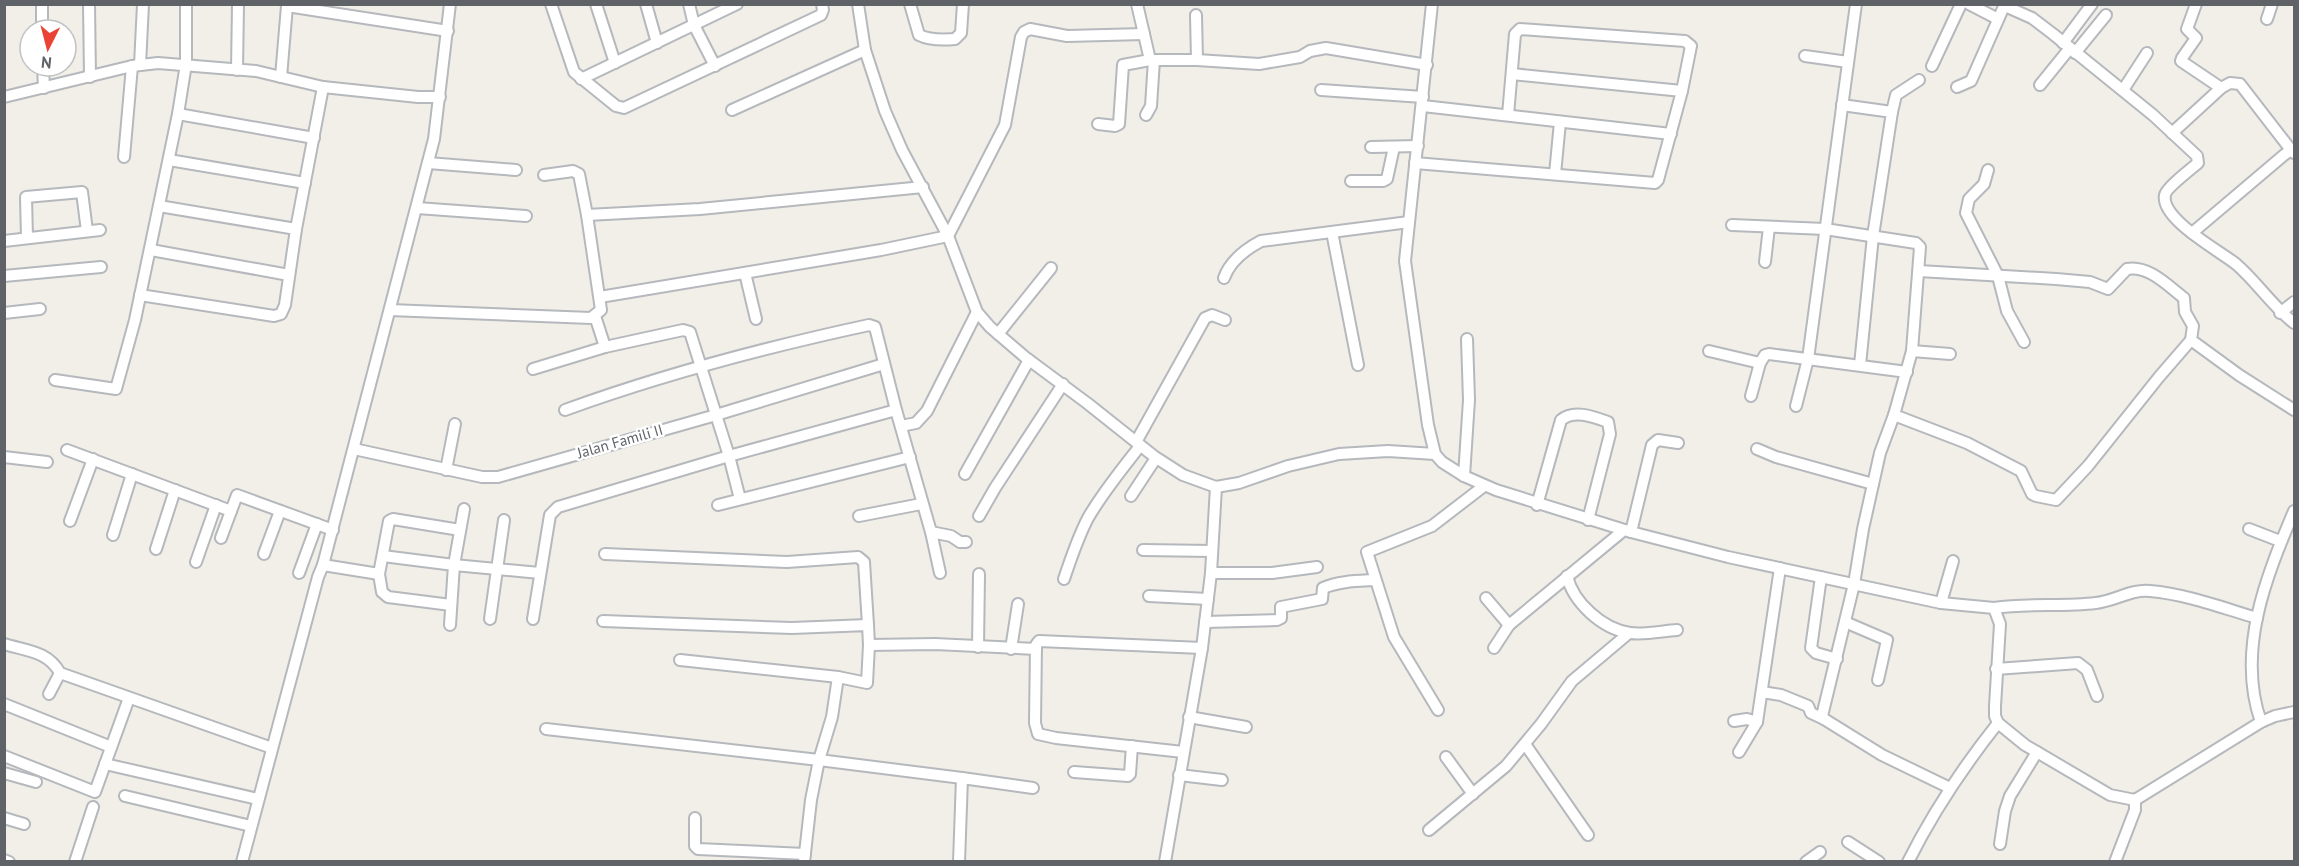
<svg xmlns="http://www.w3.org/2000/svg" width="2299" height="866" viewBox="0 0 2299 866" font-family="'PT Sans',sans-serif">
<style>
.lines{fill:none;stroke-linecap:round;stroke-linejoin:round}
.minor-casing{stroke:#b5b8bc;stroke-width:14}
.minor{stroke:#fff;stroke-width:10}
.labels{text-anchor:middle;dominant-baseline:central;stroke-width:5;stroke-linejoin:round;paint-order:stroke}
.street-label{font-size:15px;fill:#5f6368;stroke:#fff}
</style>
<rect width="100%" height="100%" fill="#f1efe8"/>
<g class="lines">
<g class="minor-casing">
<g id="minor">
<polyline points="89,4 90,77"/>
<polyline points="551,4 574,72 616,106 624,108 821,15 823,10 822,4"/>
<polyline points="596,4 615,63"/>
<polyline points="646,4 657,43"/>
<polyline points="689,4 694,25 715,66"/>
<polyline points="858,4 865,50 885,111 902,150 948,236 977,312 990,327 1025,357 1087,403 1155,457 1183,475 1216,487 1239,483 1288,466 1339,454 1388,451 1435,454"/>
<path d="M910,4L919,35C929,40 943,40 955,39L961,33L963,4"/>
<polyline points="1137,4 1150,60 1197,60 1259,64 1300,57 1310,51 1326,48 1427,65"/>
<polyline points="1432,4 1405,261 1428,425 1435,454 1442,462 1464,476 1496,490 1631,532 1728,557 1941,603 1994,608 2000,624 1995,706 1995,716 1998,723 2025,745 2110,795 2135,800 2261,722 2275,716 2294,712"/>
<polyline points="1969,4 1998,19"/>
<path d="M2005,6L2032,18L2053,34L2153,115L2197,156L2198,163C2191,169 2166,188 2165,195C2160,219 2220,251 2236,264C2257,282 2272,306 2294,323"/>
<polyline points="1196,15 1197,60"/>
<polyline points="2267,19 2272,4"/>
<polyline points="42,30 42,4"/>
<polyline points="2063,43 2092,4"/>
<polyline points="2075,53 2106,15"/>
<polyline points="1805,56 1848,62"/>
<polyline points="140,65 143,4"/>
<polyline points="43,66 44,88"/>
<polyline points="1932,66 1961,4"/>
<polyline points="237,70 238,4"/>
<polyline points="1512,74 1682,91"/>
<polyline points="281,77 287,6 448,31"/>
<polyline points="581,79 737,4"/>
<polyline points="2040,85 2070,48"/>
<polyline points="1957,87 1971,81 2005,4"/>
<polyline points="2221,88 2230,83 2240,84 2291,150"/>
<polyline points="1321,90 1423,97"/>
<polyline points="2123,90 2147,53"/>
<polyline points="4,97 132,66 158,63 256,71 323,87 418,97 440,97"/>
<polyline points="1842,105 1892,112 1873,236 1860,365"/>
<polyline points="1423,106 1671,134"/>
<polyline points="732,110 865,50"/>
<polyline points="1892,112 1896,95 1919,80"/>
<polyline points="178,114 314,138"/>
<polyline points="1146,115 1151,106 1154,60"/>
<polyline points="1098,124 1115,126 1119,124 1123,65 1150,60"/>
<polyline points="2172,133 2221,88 2181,61 2182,58 2196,38 2187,29 2196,4"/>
<polyline points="1371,147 1418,146"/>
<polyline points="124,157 132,66"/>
<polyline points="169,160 305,183"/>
<polyline points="428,163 516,170"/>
<polyline points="1415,163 1655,183 1658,180 1682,91 1691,46 1685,41 1520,29 1515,34 1508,115"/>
<polyline points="1988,170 1984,184 1969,199 1966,213 1998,276 2007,311 2024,342"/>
<polyline points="1555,174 1560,122"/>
<polyline points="544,175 573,171 579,174 587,215"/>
<polyline points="1351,181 1383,181 1387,179 1394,147"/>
<polyline points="159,206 296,229"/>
<polyline points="417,208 526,216"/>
<polyline points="1732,225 1825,229 1916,243 1920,247 1912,351 1894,415 1880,453 1863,529 1854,584 1822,716 1824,719 1882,755 1950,788"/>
<polyline points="1332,232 1358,365"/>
<polyline points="2192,233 2284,155 2291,150 2294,153"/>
<polyline points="27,238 26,197 82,192 87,231"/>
<polyline points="4,241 100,230"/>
<polyline points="151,250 289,275"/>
<polyline points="1765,262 1769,227"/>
<path d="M1919,271L2056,279L2090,282L2108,289L2127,269C2149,265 2168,286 2184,298L2185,312L2193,326L2191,340L2239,375L2294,410"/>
<polyline points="745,273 756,319"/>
<polyline points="4,276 101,267"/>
<path d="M1224,278C1230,261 1246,249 1261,241L1409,222"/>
<polyline points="140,295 274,316 281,314 285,305 296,229 323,87"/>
<polyline points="600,297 881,250 948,236 1005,125 1021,37 1024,32 1030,29 1067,36 1144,34"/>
<polyline points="390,310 591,318 601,310 587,215 700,209 923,187"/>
<polyline points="4,313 40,309"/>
<polyline points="2280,313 2294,302"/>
<polyline points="595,316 605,347"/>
<polyline points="998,334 1051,268"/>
<polyline points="1709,351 1760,363"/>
<polyline points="1912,351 1950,354"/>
<polyline points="533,369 605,347 683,330 690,332 729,456 740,499"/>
<polyline points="55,380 116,389 135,320 178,114 186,64 186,4"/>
<polyline points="1751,396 1760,363 1765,355 1769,354 1907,372"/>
<polyline points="1796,406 1808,359 1856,4"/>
<path d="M565,410C664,374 767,347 869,325L875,327L896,410"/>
<polyline points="1894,415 1967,443 2021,471 2032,494 2036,496 2056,500 2088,466 2159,377 2191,340"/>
<polyline points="901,426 916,423 927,411 977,312"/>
<polyline points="1136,442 1205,318 1212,315 1225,320"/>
<polyline points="354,449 482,477 498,477 716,415 884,364"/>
<polyline points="1757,449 1776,457 1873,484"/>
<polyline points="67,450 231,511"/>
<polyline points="4,457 47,462"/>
<polyline points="446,470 455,424"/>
<polyline points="965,474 1029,360"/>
<polyline points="1464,476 1469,400 1467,339"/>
<polyline points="1131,496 1156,458"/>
<polyline points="718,505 910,457"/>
<path d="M1537,505L1561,420C1574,409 1594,417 1608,422L1610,434L1588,520"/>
<polyline points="859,516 921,504"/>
<polyline points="979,516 995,488 1063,384"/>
<polyline points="70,521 93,459"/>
<polyline points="2249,529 2280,541"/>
<polyline points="931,532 951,536 960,542 966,542"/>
<polyline points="1631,532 1652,445 1658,440 1678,443"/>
<polyline points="113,535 132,474"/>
<polyline points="221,538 237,495 333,530"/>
<polyline points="156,549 175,490"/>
<polyline points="1143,550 1212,551"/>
<polyline points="264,554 280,511"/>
<polyline points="605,554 787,562 858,557 864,562 868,625"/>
<polyline points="383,556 454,565 540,573"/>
<polyline points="196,562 216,505"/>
<polyline points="323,565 379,574"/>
<polyline points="299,573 317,524"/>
<polyline points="1211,573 1272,573 1317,567"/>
<path d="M1567,576C1573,602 1602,629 1630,633C1645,635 1662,631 1677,630"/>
<polyline points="1821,577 1811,648 1816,653 1837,659"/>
<path d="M1064,579C1071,558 1078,537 1088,518C1103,492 1122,469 1140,446"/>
<polyline points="1149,596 1208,599"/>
<polyline points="1486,598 1509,625"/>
<polyline points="1941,603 1953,561"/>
<polyline points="451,605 388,597 382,592 379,574 389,521 393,519 460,530"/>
<path d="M1994,608C2028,603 2062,607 2096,603C2115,601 2131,589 2150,591C2186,594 2223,608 2257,618"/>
<polyline points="490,619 504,520"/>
<polyline points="533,619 550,515 558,507 729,456 896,410 931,532 940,573"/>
<polyline points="603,621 792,628 868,625 869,645 867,683 838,677 680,660"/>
<path d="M1205,622L1277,620L1281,618V607L1322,599L1323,588C1339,581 1358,581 1375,580"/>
<polyline points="1845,622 1887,640 1878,680"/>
<polyline points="450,625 454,565 464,509"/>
<path d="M4,644C27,651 48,651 60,673L272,748"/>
<polyline points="869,645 935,644 1036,649"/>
<polyline points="978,647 979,574"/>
<polyline points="1494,648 1509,625 1624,530"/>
<polyline points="1011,649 1018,604"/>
<polyline points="1996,669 2078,663 2087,670 2097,696"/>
<polyline points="838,677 832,717 819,760 962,778"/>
<polyline points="1762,692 1781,695 1808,706 1811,713 1824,719"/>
<polyline points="49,694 60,673"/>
<polyline points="4,704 111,747"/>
<polyline points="1438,710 1394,637 1367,552 1432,526 1484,486"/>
<polyline points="1189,717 1246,727"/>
<polyline points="1734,721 1747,719 1757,722"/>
<path d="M2261,722C2236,651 2266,577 2294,511"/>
<polyline points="546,729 819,760 811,800 804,862"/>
<polyline points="1525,744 1588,835"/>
<polyline points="1183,752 1056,738 1038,734 1035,723 1036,645 1039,641 1202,648"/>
<polyline points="1739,752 1757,722 1780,568"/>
<polyline points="4,756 95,792 129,698"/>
<polyline points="1446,757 1473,794"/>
<polyline points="105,764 258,799"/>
<polyline points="1074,772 1128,776 1130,774 1132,746"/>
<polyline points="4,773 36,782"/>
<polyline points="1179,775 1222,780"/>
<polyline points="125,796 251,826"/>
<polyline points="4,818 24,824"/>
<polyline points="695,818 695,846 698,849 805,854"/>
<polyline points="1429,830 1506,766 1541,724 1572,681 1629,633"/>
<polyline points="1848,842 1879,862"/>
<polyline points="2000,844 2005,811 2010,796 2037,752"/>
<polyline points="4,860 9,862"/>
<polyline points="75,862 93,807"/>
<polyline points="242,862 318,577 323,565 434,139 450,4"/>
<polyline points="959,862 962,778 1033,788"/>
<polyline points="1165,862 1202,648 1211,573 1216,487"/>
<polyline points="1806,862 1820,852"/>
<path d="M1908,862C1933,812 1963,767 1998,723"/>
<polyline points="2115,862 2135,810 2135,800"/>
</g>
</g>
<use href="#minor" class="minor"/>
</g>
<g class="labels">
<g class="street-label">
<text transform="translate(620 441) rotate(-16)">Jalan Famili II</text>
</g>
</g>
<rect width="2299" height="866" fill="none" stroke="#5f6368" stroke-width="12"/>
<g transform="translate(48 48) rotate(186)"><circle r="28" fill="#ffffff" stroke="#bfc1c3" stroke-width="1.5"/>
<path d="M0-4.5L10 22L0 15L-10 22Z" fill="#ea4335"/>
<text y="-9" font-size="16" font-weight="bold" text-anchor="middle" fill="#5f6368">N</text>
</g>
</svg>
